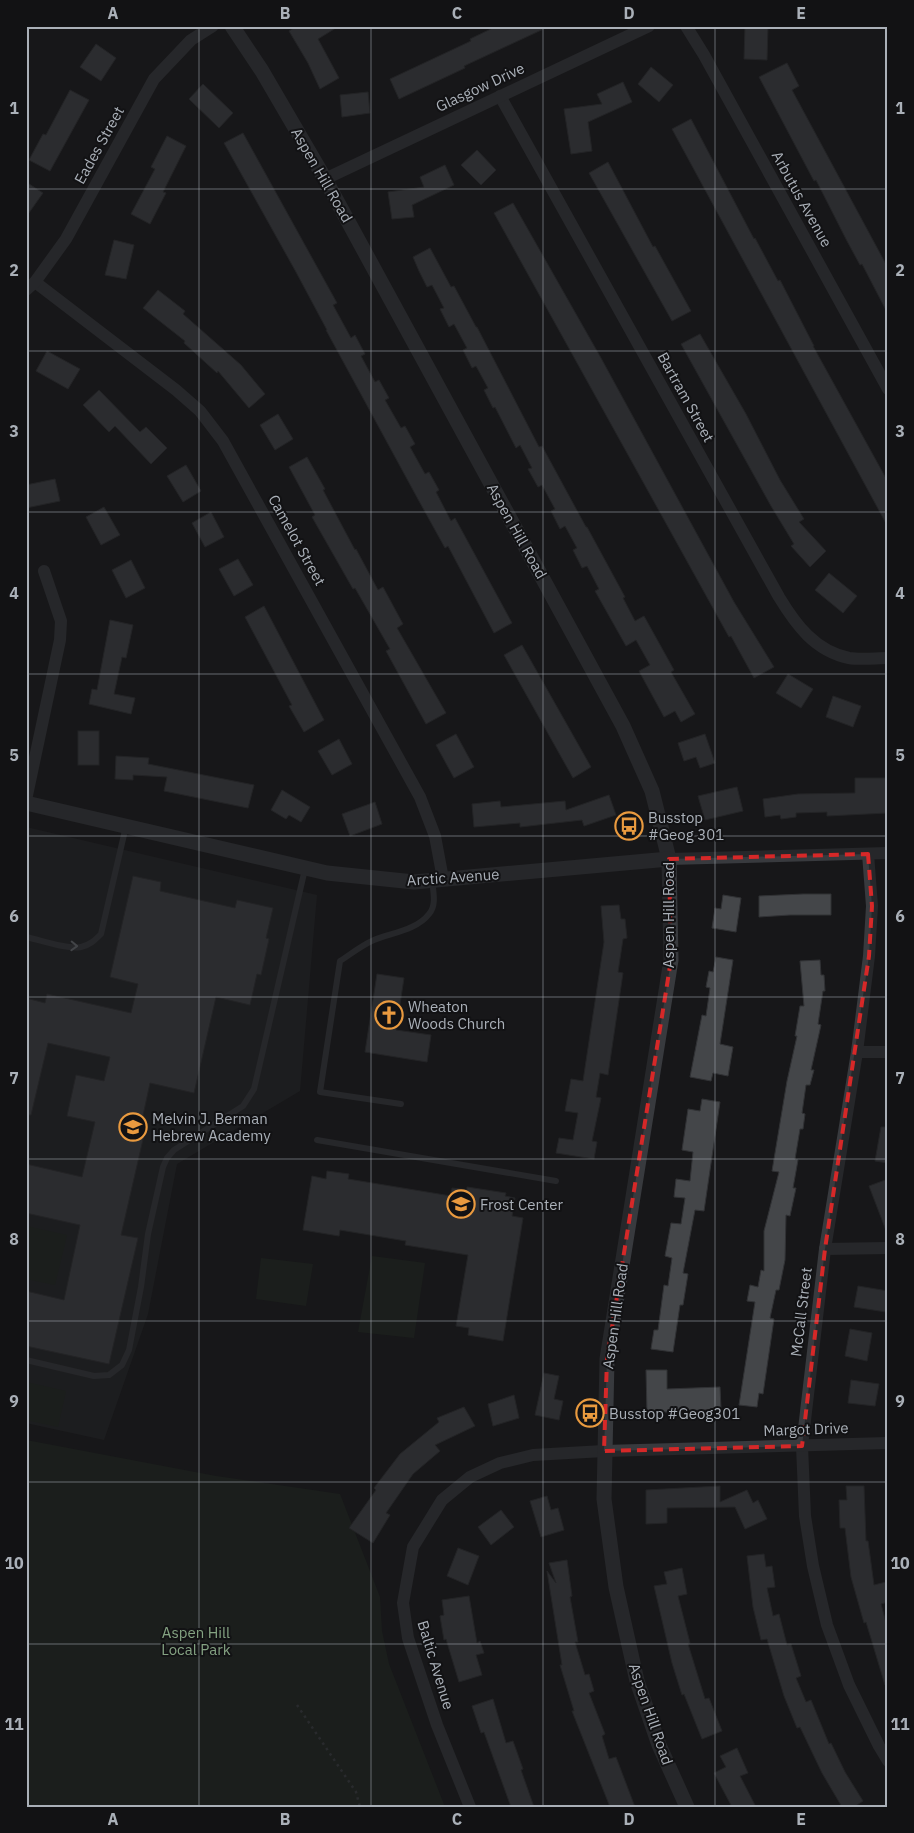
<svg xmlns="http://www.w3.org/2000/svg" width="914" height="1833" viewBox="0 0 914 1833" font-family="'IBM Plex Sans',sans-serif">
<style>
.built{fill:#232426}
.green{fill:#1f271f}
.building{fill:#444649;stroke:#313235}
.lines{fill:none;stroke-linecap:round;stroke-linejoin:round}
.path{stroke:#3e4145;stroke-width:2.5;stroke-dasharray:2.5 4;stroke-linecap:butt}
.service{stroke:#383a3e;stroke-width:6}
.minor{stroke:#383a3e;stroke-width:12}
.tertiary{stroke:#383a3e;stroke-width:15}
.oneway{stroke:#777b81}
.marked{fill:none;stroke:#d62828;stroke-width:4;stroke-dasharray:10 6;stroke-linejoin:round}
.grid{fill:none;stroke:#aab0b8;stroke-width:1;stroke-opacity:0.55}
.labels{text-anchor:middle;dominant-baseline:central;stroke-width:4;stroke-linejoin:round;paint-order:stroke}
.street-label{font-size:15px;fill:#aab0b8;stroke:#121214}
.poi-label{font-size:15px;fill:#aab0b8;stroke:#121214;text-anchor:start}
.park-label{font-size:15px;fill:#84a282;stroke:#121214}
.neatline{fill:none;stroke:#aab0b8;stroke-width:2}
.grid-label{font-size:16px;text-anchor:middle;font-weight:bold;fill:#aab0b8}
</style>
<rect width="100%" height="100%" fill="#171719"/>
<polygon class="built" points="26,827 317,895 300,1091 177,1164 148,1314 104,1440 26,1423"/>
<g class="green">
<polygon points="26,1226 67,1235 55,1285 26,1279"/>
<polygon points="372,1256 425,1263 414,1338 358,1332"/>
<polygon points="261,1258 313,1264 306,1306 256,1299"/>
<polygon points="26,1382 66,1391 58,1427 26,1420"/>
<polygon points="26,1440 216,1476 340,1494 380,1597 382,1631 389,1664 445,1807 26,1807"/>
</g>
<g class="building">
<polygon points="297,26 339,26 318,39 339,78 320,89 308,63 289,31"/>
<polygon points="497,26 550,26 464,66 465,68 399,99 390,79 471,41 470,39"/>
<polygon points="745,26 768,26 767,60 744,59"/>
<polygon points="96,44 116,58 101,81 80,67"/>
<polygon points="787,63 799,86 792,90 888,268 888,314 862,264 860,265 847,241 816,180 814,181 759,77"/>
<polygon points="651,67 673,85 659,102 638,84"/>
<polygon points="623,82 632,102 588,122 592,151 571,154 564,109 602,104 597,94"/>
<polygon points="203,84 233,113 219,128 189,99"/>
<polygon points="70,90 89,100 50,171 29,160 43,134 46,135"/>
<polygon points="368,92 370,113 342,117 340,95"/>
<polygon points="691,119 754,239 755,238 778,281 780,280 814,346 813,346 888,482 888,527 672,129"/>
<polygon points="243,133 337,303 333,305 351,338 355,335 365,354 361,356 375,382 379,380 389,398 385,400 401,428 405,426 415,444 410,447 425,474 429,472 439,490 436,492 451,521 455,518 512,623 494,633 448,546 445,548 419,501 326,330 327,330 296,272 224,143"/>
<polygon points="167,136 186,146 163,192 166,193 150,224 131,214 155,169 151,167"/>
<polygon points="477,150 496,170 481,185 461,165"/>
<polygon points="608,162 653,247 655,246 691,311 672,321 589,173"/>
<polygon points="445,165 454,185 412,205 414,217 392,219 388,192 424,187 420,177"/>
<polygon points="26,182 43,193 26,217"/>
<polygon points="513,203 601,358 734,602 774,667 754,678 731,636 729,637 494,213"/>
<polygon points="114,240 134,245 126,279 105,275"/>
<polygon points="430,248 451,287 454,286 476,327 477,327 539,447 542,446 586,527 587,527 625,597 623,598 635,621 644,616 674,670 671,672 695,714 681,722 675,711 664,717 639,671 650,665 636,640 626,646 595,591 599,589 587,566 582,568 573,550 577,548 565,526 560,529 551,511 555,509 542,485 538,487 528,469 532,468 520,445 516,448 495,407 493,408 484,390 488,388 476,366 472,368 463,350 467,348 454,324 449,327 440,309 444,308 432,285 427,287 419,271 413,257"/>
<polygon points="158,290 185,311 183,314 241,365 265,394 249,408 218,371 217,373 184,343 185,341 143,308"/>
<polygon points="700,334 746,414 780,480 804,519 799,522 826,551 810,567 791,546 794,544 771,506 681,344"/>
<polygon points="47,351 80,369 68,389 36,371"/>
<polygon points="99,390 140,432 146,427 167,448 151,464 115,426 109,432 83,405"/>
<polygon points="278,414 293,439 275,450 260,425"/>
<polygon points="307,457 325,489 323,490 355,550 356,549 378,590 383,587 403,624 397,628 446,713 426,724 386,651 390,649 355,588 353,589 312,517 315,515 289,467"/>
<polygon points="186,465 201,491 183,502 167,476"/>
<polygon points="55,479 60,501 26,508 26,485"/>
<polygon points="104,507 120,535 101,545 86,517"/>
<polygon points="211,512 224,537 205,547 192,523"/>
<polygon points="238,559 253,585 234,596 219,569"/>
<polygon points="131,560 145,588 126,598 112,570"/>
<polygon points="829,573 857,596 843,613 815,590"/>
<polygon points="264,606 324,720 304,732 289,706 292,705 245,617"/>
<polygon points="110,620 133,625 126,658 122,657 114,694 135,698 131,714 89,704 92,689 97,690"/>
<polygon points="522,645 591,767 573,778 504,655"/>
<polygon points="788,674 813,689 801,708 776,693"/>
<polygon points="833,696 861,706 853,727 826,717"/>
<rect x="78" y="731" width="21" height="34"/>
<polygon points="456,734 474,767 454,778 436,745"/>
<polygon points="705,734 715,763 700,768 696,757 684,761 678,743"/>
<polygon points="339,739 352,764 332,775 318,751"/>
<polygon points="116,756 149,758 148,764 254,785 248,808 164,791 167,777 133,775 133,780 115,779"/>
<polygon points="855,778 887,778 887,813 827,816 827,812 796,813 796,817 781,819 780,815 765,817 763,799 798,794 855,793"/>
<polygon points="737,787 743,811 705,820 698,796"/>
<polygon points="282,790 310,807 301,822 289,815 286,819 271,810"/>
<polygon points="609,795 616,815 584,826 582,820 520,827 520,823 474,827 472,804 500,801 501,807 565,801 566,810"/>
<polygon points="375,802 382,824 350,836 342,814"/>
<polygon points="133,876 161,882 160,891 235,908 237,900 273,908 266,938 269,939 261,975 257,974 250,1005 216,997 194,1093 150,1083 139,1134 144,1135 121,1235 138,1238 109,1364 26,1346 26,1291 64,1300 80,1225 26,1213 26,1164 82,1177 95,1122 67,1116 76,1075 104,1081 110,1057 48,1043 31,1115 26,1115 26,998 45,1003 47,994 131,1013 138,984 110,977"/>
<polygon points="803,894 831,894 831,915 790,915 759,917 759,896"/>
<polygon points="723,895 741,898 736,932 712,928 715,908 721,909"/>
<polygon points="619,905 621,919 625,919 627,938 623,939 618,972 623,973 608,1075 600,1073 596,1097 601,1098 592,1141 597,1142 594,1159 556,1153 559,1138 573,1140 578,1113 565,1111 571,1079 583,1081 604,942 601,906"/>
<polygon points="716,957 733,960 720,1044 733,1047 728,1076 713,1073 711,1081 690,1077 702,1015 706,1016 710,988 706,987 709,971 713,972"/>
<polygon points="820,960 821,975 824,975 825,991 823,991 818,1024 821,1025 811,1070 814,1070 810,1085 806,1085 802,1113 805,1114 803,1129 800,1129 795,1159 798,1160 793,1188 796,1188 790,1216 786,1215 785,1260 779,1290 776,1290 770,1318 774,1319 763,1394 759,1393 757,1407 739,1405 755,1302 747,1301 750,1285 758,1287 761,1270 764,1271 764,1231 779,1172 772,1171 787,1081 797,1036 795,1036 800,1006 804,1006 800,961"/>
<polygon points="377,974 404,978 396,1030 431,1035 427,1062 365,1052"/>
<polygon points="702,1099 720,1102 704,1211 695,1210 683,1273 688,1274 683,1305 680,1305 673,1352 651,1349 654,1330 658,1330 664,1285 668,1286 672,1258 665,1256 671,1223 681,1224 685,1198 674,1197 676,1179 690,1181 693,1152 682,1150 688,1109 700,1111"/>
<polygon points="881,1127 888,1127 888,1163 875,1161"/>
<polygon points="327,1171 349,1174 348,1179 451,1196 452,1188 467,1190 467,1187 506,1193 505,1196 515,1198 512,1216 523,1218 503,1341 468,1335 469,1328 456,1326 468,1255 405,1245 406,1241 340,1230 339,1236 303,1230 312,1176 326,1179"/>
<polygon points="888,1179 888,1233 887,1233 869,1186"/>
<polygon points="858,1286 888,1291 886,1312 854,1307"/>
<polygon points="850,1329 872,1333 867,1361 845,1356"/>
<polygon points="646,1370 667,1370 667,1389 720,1387 721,1409 647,1413"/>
<polygon points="544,1373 559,1376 554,1399 563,1401 559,1420 535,1415"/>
<polygon points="851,1380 879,1384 875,1406 848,1403"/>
<polygon points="514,1395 519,1418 493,1426 488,1404"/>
<polygon points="464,1407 475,1426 435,1445 440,1451 413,1474 386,1513 390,1515 373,1543 349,1528 376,1490 374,1488 400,1454 439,1422 437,1418"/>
<polygon points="720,1486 720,1502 747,1490 753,1503 758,1500 767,1519 745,1529 735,1507 667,1508 667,1523 646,1524 646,1490"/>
<polygon points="846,1486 864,1486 866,1541 868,1541 874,1585 886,1582 888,1589 888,1602 881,1604 888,1630 888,1684 885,1685 866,1622 864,1623 851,1577 845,1528 840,1528 839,1500 847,1500"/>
<polygon points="547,1496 551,1510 558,1508 564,1530 541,1537 530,1501"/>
<polygon points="501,1510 514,1527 491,1545 478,1527"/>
<polygon points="458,1548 479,1556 468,1585 447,1576"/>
<polygon points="764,1554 766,1567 772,1566 775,1587 767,1588 773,1616 779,1614 787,1645 791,1644 801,1676 796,1678 806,1702 811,1700 829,1744 831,1743 845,1772 863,1801 854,1807 842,1807 822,1773 800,1727 797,1728 784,1696 767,1639 761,1640 753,1607 747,1556"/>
<polygon points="567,1560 572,1596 570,1597 578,1642 575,1642 585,1675 589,1674 594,1691 589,1693 605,1734 602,1736 609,1759 616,1757 635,1807 610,1807 572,1711 574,1711 560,1665 562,1665 547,1571 556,1583 549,1563"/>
<polygon points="682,1568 687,1594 678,1596 690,1643 688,1644 705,1699 709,1698 722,1731 702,1739 684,1694 682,1695 672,1663 654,1586 667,1584 664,1572"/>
<polygon points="469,1596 477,1643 480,1641 484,1653 476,1655 482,1675 459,1682 446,1639 444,1640 440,1616 444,1615 442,1600"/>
<polygon points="493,1699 506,1743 513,1741 523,1769 521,1770 534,1807 511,1807 484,1732 481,1733 472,1706"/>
<polygon points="737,1748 748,1773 740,1776 756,1807 732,1807 714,1773 726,1767 720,1756"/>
</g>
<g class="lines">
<polyline class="path" points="297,1705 356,1792 360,1807"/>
<g class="service">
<path d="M26,937C41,940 67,950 81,947C90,945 95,940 101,934L126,826"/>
<path d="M401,1104L320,1092L340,961C351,954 362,945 374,940C391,933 417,930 429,914C437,905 433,891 432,880"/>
<polyline points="317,1140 556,1181"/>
<polyline points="26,1360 94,1376 109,1375 122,1365 129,1350 141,1287 148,1234 163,1167 167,1158 174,1150 243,1106 254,1089 305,869"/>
</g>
<g class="minor">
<polyline points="686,26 704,55 888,389"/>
<path d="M500,96L779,597C796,625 815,651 849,658C861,660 876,658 888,658"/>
<polyline points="325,179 649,26"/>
<polyline points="35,282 176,390 200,411 223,441 420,797 435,836 443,879"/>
<polyline points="26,290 35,282 66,239 154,79 191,40 213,26"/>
<polyline points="26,800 60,640 61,621 44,571"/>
<polyline points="868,854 872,906 869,956 857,1052 825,1249 802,1446 805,1516 813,1566 827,1625 849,1685 879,1746 888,1761"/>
<polyline points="669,859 888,853"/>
<polyline points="857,1052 888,1052"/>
<polyline points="825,1249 888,1248"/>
<polyline points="470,1807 437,1725 408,1638 403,1603 413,1547 442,1500 470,1477 500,1463 533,1455 604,1451 888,1443"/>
</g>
<g class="tertiary">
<polyline points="232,26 262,71 325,179 623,726 652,791 669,859 671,960 607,1359 604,1499 616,1587 637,1681 659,1745 687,1807"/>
<polyline points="26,803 327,873 414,882 669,859"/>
</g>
</g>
<defs><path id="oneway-chevron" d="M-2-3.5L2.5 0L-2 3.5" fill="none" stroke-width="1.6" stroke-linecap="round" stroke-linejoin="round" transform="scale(1.25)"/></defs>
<use class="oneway" href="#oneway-chevron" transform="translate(74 946) rotate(2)"/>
<path d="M0 0H914V1833H0ZM868,854L872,906L869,956L825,1249L802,1446L604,1451L607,1359L671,960L669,859Z" fill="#171719" fill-opacity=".55" fill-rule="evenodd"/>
<path class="marked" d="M868,854L872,906L869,956L825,1249L802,1446L604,1451L607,1359L671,960L669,859Z"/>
<path class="grid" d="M199,26V1807M371,26V1807M543,26V1807M715,26V1807M26,189H888M26,351H888M26,512H888M26,674H888M26,836H888M26,997H888M26,1159H888M26,1321H888M26,1482H888M26,1644H888"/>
<defs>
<g id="bus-ring" transform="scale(1.4375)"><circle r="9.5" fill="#121214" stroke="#e99a3f" stroke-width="1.5"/><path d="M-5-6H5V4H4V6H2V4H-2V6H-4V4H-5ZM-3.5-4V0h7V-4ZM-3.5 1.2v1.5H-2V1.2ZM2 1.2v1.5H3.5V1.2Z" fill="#e99a3f"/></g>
<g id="church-ring" transform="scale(1.4375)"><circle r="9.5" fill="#121214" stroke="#e99a3f" stroke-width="1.5"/><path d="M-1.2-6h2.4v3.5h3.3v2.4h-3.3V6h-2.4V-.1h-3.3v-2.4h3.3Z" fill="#e99a3f"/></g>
<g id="school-ring" transform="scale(1.4375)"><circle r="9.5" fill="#121214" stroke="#e99a3f" stroke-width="1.5"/><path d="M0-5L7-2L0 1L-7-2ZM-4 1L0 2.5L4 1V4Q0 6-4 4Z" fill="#e99a3f"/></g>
</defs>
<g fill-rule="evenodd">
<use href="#bus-ring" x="629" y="826"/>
<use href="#church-ring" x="389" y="1015"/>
<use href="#school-ring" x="133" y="1127"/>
<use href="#school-ring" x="461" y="1204"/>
<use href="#bus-ring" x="590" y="1413"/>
</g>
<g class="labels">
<g class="street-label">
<text transform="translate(480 87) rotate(-25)">Glasgow Drive</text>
<text transform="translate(99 145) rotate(-61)">Eades Street</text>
<text transform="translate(322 175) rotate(60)">Aspen Hill Road</text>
<text transform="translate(802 199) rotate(61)">Arbutus Avenue</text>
<text transform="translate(686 397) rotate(61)">Bartram Street</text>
<text transform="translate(517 531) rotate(61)">Aspen Hill Road</text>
<text transform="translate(297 540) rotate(61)">Camelot Street</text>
<text transform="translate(453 877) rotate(-4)">Arctic Avenue</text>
<text transform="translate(668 915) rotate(-90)">Aspen Hill Road</text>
<text transform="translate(801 1312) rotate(-83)">McCall Street</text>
<text transform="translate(615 1316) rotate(-82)">Aspen Hill Road</text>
<text transform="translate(806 1429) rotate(-2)">Margot Drive</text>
<text transform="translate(436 1665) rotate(73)">Baltic Avenue</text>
<text transform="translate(651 1714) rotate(71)">Aspen Hill Road</text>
</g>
<g class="poi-label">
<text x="648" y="817">Busstop<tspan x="648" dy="17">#Geog 301</tspan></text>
<text x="408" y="1006">Wheaton<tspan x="408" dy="17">Woods Church</tspan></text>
<text x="152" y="1118">Melvin J. Berman<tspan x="152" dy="17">Hebrew Academy</tspan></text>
<text x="480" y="1204">Frost Center</text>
<text x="609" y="1413">Busstop #Geog301</text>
</g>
<g class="park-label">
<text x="196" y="1632">Aspen Hill<tspan x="196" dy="17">Local Park</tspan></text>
</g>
</g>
<rect width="914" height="1833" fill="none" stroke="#121214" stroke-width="55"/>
<rect x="28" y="28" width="858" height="1778" class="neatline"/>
<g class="grid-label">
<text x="113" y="19">A</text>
<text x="285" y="19">B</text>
<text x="457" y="19">C</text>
<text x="629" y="19">D</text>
<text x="801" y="19">E</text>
<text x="14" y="114">1</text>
<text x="900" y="114">1</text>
<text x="14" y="276">2</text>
<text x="900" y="276">2</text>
<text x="14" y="437">3</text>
<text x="900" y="437">3</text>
<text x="14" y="599">4</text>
<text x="900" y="599">4</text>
<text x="14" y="761">5</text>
<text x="900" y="761">5</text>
<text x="14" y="922">6</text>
<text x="900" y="922">6</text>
<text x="14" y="1084">7</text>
<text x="900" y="1084">7</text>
<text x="14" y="1245">8</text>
<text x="900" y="1245">8</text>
<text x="14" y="1407">9</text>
<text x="900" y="1407">9</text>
<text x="14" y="1569">10</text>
<text x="900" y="1569">10</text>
<text x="14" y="1730">11</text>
<text x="900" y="1730">11</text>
<text x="113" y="1825">A</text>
<text x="285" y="1825">B</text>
<text x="457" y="1825">C</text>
<text x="629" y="1825">D</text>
<text x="801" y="1825">E</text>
</g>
</svg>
